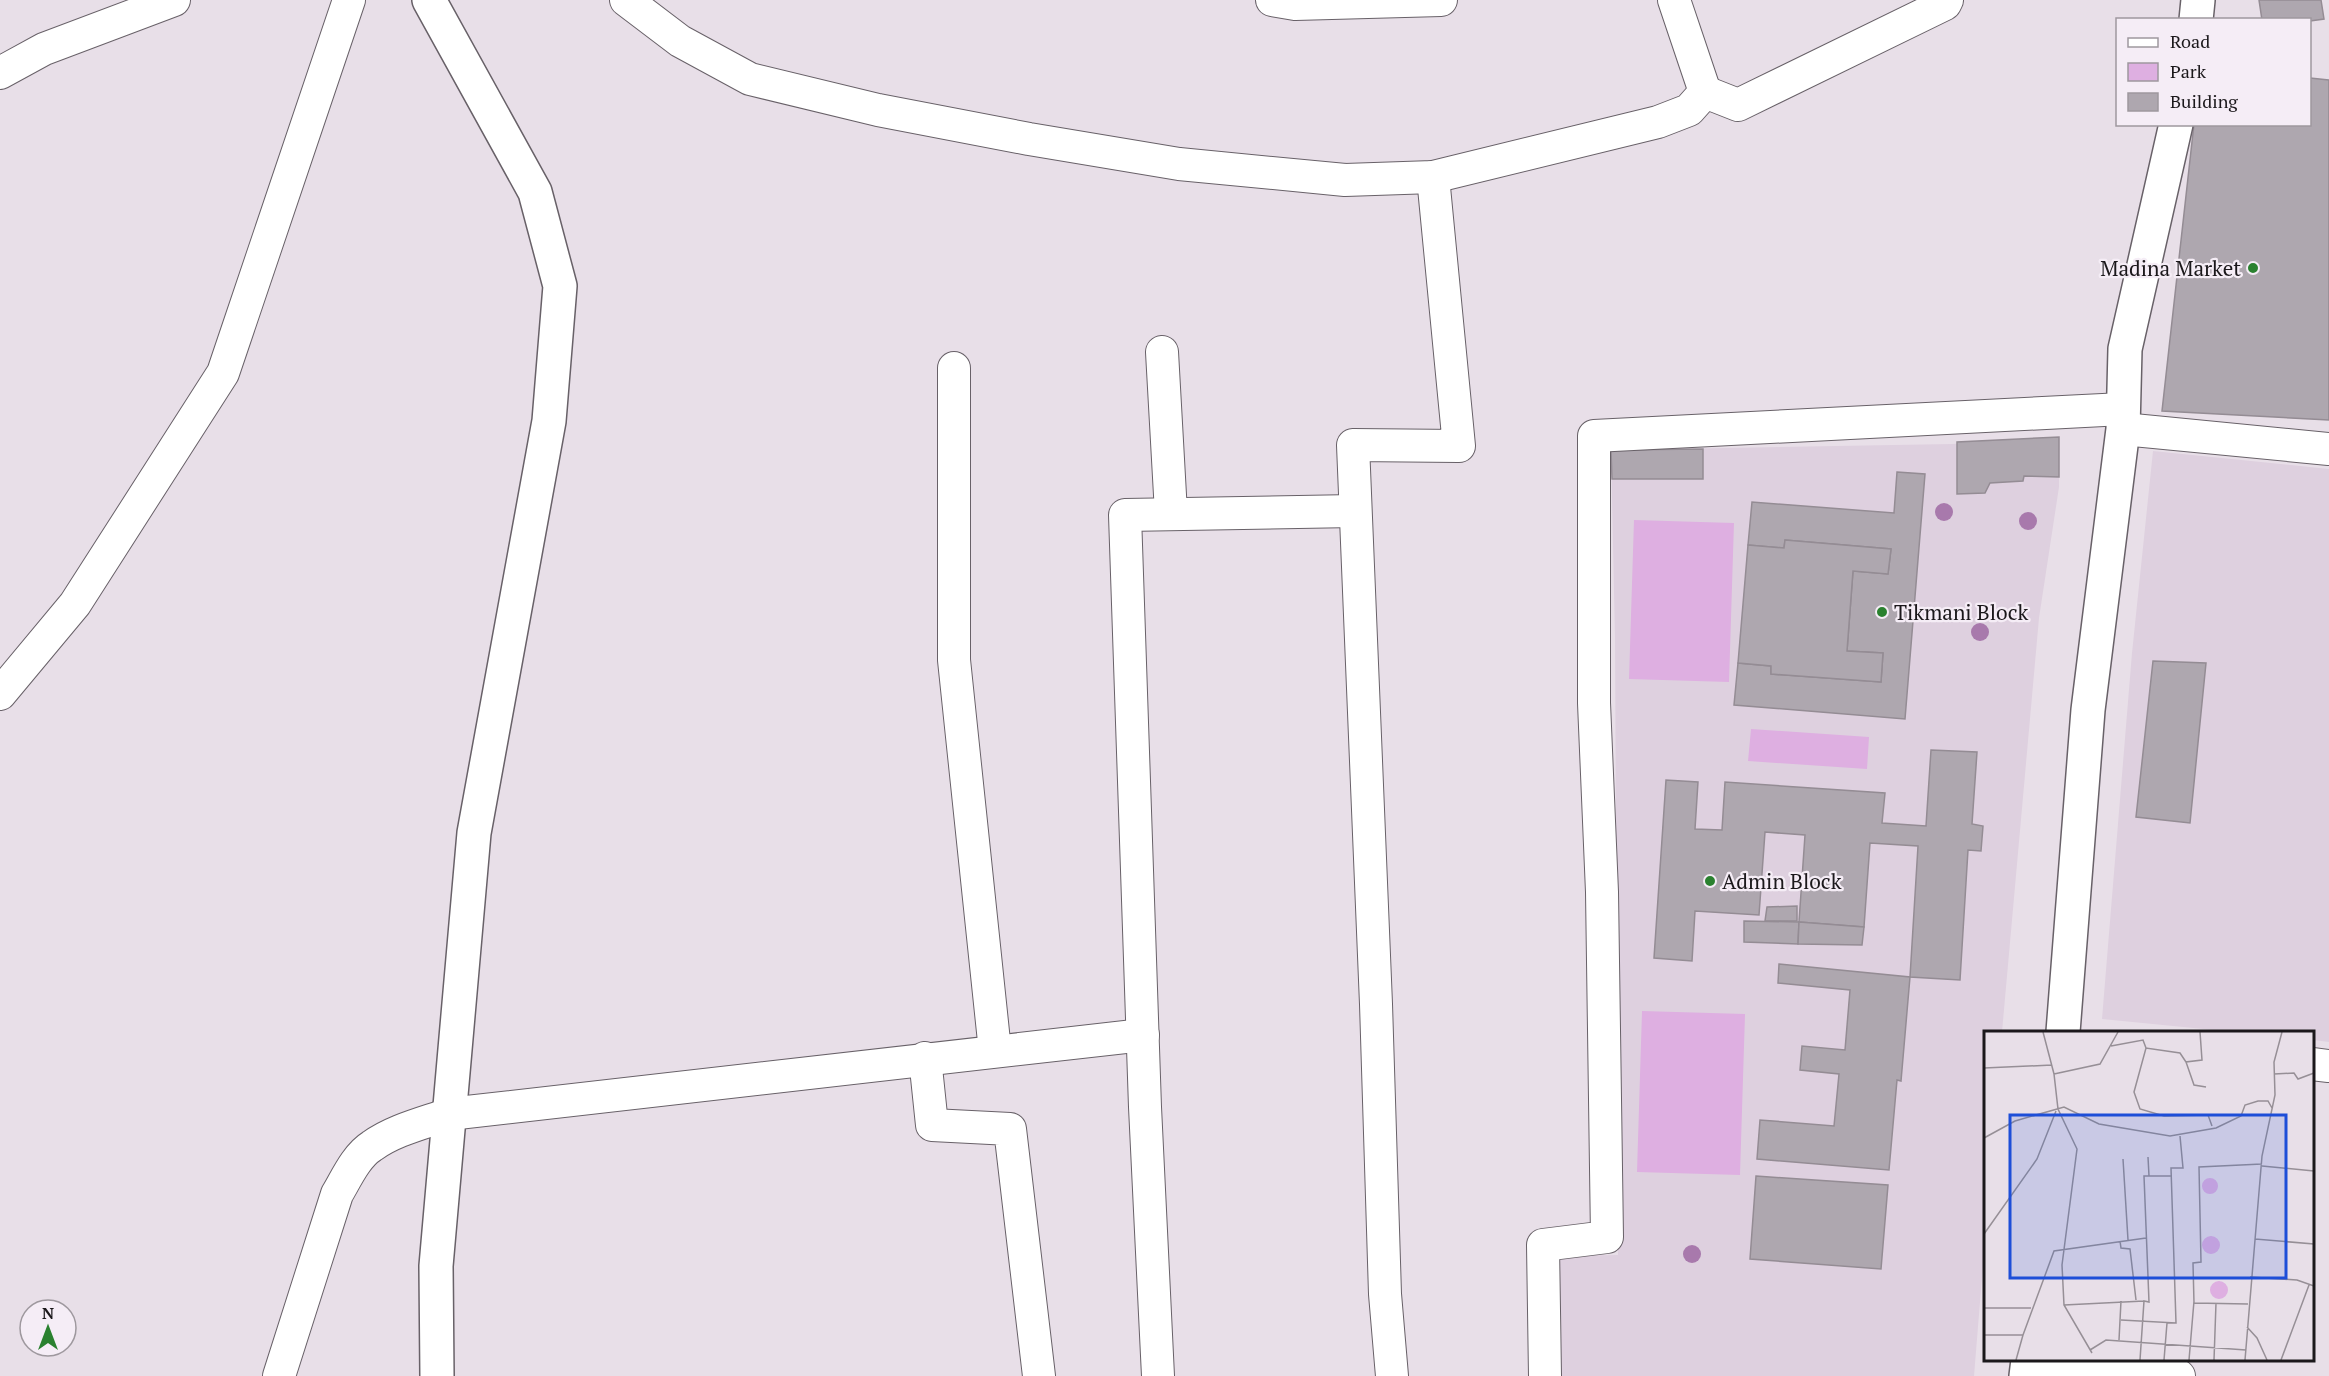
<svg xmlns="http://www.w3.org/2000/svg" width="2329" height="1376" viewBox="0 0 2329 1376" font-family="'PT Serif',serif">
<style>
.built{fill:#ded0df}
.green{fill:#deafe1}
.building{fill:#aea7af;stroke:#948c94;stroke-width:1.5}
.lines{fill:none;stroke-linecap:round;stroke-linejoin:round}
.minor-casing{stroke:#686168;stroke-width:34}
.tertiary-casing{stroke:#686168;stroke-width:36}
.minor{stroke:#fff;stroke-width:32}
.tertiary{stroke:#fff;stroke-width:33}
.tree{fill:#a879ac}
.poi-dot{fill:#2a812f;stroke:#f5edf6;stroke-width:2}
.labels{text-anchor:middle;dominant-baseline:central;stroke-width:4.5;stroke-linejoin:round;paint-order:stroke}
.poi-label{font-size:21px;fill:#1b181b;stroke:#f5edf6;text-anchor:start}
.inset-road{fill:none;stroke:#968f96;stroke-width:1.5}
.view{fill:#1d4ed8;fill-opacity:0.15;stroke:#1d4ed8;stroke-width:3}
.inset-edge{fill:none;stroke:#1b181b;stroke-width:3}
</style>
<rect width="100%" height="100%" fill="#e8dfe8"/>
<g class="built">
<polygon points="2059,437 2059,487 2039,618 2002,1032 1986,1032 1986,1228 1974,1376 1557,1376 1550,1256 1618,1255 1615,637 1611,450 1952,444"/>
<polygon points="2153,451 2329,469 2329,1042 2313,1040 2312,1032 2234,1032 2102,1019 2132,653"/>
</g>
<g class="green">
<polygon points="1634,520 1734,523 1729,682 1629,679"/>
<polygon points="1751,729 1869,737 1867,769 1748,761"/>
<polygon points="1642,1011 1745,1014 1740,1175 1637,1172"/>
</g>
<g class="building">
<polygon points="2259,0 2321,0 2324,19 2310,21 2262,20"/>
<polygon points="2310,78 2329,80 2329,420 2162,411 2194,124 2310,124"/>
<polygon points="2059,437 2059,477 2024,476 2023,481 1990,483 1985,493 1957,494 1957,442"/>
<polygon points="1703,449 1703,479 1612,479 1611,450"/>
<polygon points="1897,472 1925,474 1905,719 1734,705 1738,663 1771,666 1771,674 1881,682 1883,653 1847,651 1853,571 1888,574 1891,549 1785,540 1784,548 1748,545 1752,502 1894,513"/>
<polygon points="1785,540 1891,549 1888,574 1853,571 1847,651 1883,653 1881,682 1771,674 1771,666 1738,663 1748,545 1784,548"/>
<polygon points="2153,661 2206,663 2190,823 2136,817"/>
<polygon points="1931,750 1977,752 1972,824 1983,826 1981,851 1968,850 1960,980 1910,977 1918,846 1870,843 1864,927 1799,922 1805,835 1765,832 1759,915 1695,911 1692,961 1654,958 1666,780 1698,782 1695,829 1722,830 1725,782 1885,793 1882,823 1926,826"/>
<polygon points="1797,906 1797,921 1765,921 1767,907"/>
<polygon points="1744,921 1799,922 1798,944 1744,942"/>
<polygon points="1799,922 1864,927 1862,945 1798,944"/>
<polygon points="1779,964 1910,977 1901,1081 1897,1080 1889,1170 1757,1159 1760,1120 1834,1126 1839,1074 1800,1070 1802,1046 1845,1050 1850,990 1778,983"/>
<polygon points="1756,1176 1888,1185 1881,1269 1750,1259"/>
</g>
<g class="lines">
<g class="minor-casing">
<g id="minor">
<polyline points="626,0 680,41 750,79 878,110 1029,139 1179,164 1345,180 1433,177 1658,122 1689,110 1705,92 1738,105 1945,4 1947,0"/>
<polyline points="1272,0 1295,4 1441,0"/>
<polyline points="1674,0 1705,92"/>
<polyline points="0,73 44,49 174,0"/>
<polyline points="1162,352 1171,513"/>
<polyline points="954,368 954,660 995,1051"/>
<polyline points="2123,429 2329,449"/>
<polyline points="0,694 75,604 223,373 349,0"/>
<polyline points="925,1058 932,1125 1010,1129 1039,1376"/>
<polyline points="2312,1064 2329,1066"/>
<polyline points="2027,1365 2179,1376"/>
<path d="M279,1376L337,1194C346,1179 356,1156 372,1146C394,1130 424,1123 449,1114L1143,1035"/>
<polyline points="1158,1376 1145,1107 1125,515 1355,511"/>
<polyline points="1392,1376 1385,1294 1376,1004 1353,445 1459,446 1433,177"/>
<polyline points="1545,1376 1543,1245 1607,1237 1602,892 1594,703 1594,436 2123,409"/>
</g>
</g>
<g class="tertiary-casing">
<g id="tertiary">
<polyline points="429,0 535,192 560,286 549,421 474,833 436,1266 437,1376"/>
<polyline points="2196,20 2198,0"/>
<polyline points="2063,1032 2088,710 2123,429 2125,349 2176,124"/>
<polyline points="2026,1376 2028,1360"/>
</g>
</g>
<use href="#minor" class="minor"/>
<use href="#tertiary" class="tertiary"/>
</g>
<g class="tree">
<circle cx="1944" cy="512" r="9"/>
<circle cx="2028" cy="521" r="9"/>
<circle cx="1980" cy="632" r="9"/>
<circle cx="1692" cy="1254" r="9"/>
</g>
<g class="poi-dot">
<circle cx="2253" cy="268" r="6"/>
<circle cx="1882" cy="612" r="6"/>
<circle cx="1710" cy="881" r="6"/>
</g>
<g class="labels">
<g class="poi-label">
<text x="2241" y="268" text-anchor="end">Madina Market</text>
<text x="1894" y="612">Tikmani Block</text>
<text x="1722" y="881">Admin Block</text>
</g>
</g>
<g transform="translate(1984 1031)">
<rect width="330" height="330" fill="#e8dfe8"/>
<path d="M218 155a8 8 0 1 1 16 0a8 8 0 1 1-16 0ZM218 214a9 9 0 1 1 18 0a9 9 0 1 1-18 0ZM226 259a9 9 0 1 1 18 0a9 9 0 1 1-18 0Z" fill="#deafe1"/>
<path class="inset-road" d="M59,1L70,43L74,78L93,118L78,234L80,274L108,322M216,1L218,29L202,31L210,54L222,56M127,15L159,9L162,17M202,31L196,22L162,17L150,61L156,78L180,85L224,84L228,95M0,37L68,34M70,43L116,33L134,1M290,43L310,42L314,48L330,42M0,107L31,90L80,76L115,93L186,105L232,97L257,85L261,74L274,70H284L288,77M164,126L165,145M139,128L144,209M278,135L330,140M0,203L53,128L72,80M271,208L330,213M136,210L137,217L146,218L152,269M266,246L313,249L330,255M264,273L210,272L209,232L217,231L215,136L278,133M80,274L160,270M0,277H47M137,289L192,292L187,137H199L196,105M263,296L273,307L283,329M0,304H39L32,329M39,304L70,220L162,207M135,309L137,270M106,319L122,309L262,319M156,329L160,270L165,271L160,145H187M180,329L183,292M205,329L210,270M230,329L232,272M261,329L278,125L291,64L290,31L298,1M297,329L325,254"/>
<path class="view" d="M26,84H302V247H26Z"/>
<rect width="330" height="330" class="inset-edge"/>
</g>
<rect x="2116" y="18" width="195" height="108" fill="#f5edf6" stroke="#9e989e" stroke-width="1.5"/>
<rect x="2128" y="38" width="30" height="9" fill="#ffffff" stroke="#9e989e" stroke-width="1.5"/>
<text x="2170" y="48" font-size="18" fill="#1b181b">Road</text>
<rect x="2128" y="63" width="30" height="18" fill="#deafe1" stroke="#9e989e" stroke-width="1.5"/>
<text x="2170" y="78" font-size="18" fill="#1b181b">Park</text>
<rect x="2128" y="93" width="30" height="18" fill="#aea7af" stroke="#9e989e" stroke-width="1.5"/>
<text x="2170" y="108" font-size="18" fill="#1b181b">Building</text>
<g transform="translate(48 1328)"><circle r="28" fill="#f5edf6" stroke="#9e989e" stroke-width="1.5"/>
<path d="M0-4.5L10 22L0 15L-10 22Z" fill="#2a812f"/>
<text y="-9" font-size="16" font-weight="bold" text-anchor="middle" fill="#1b181b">N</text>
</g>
</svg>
